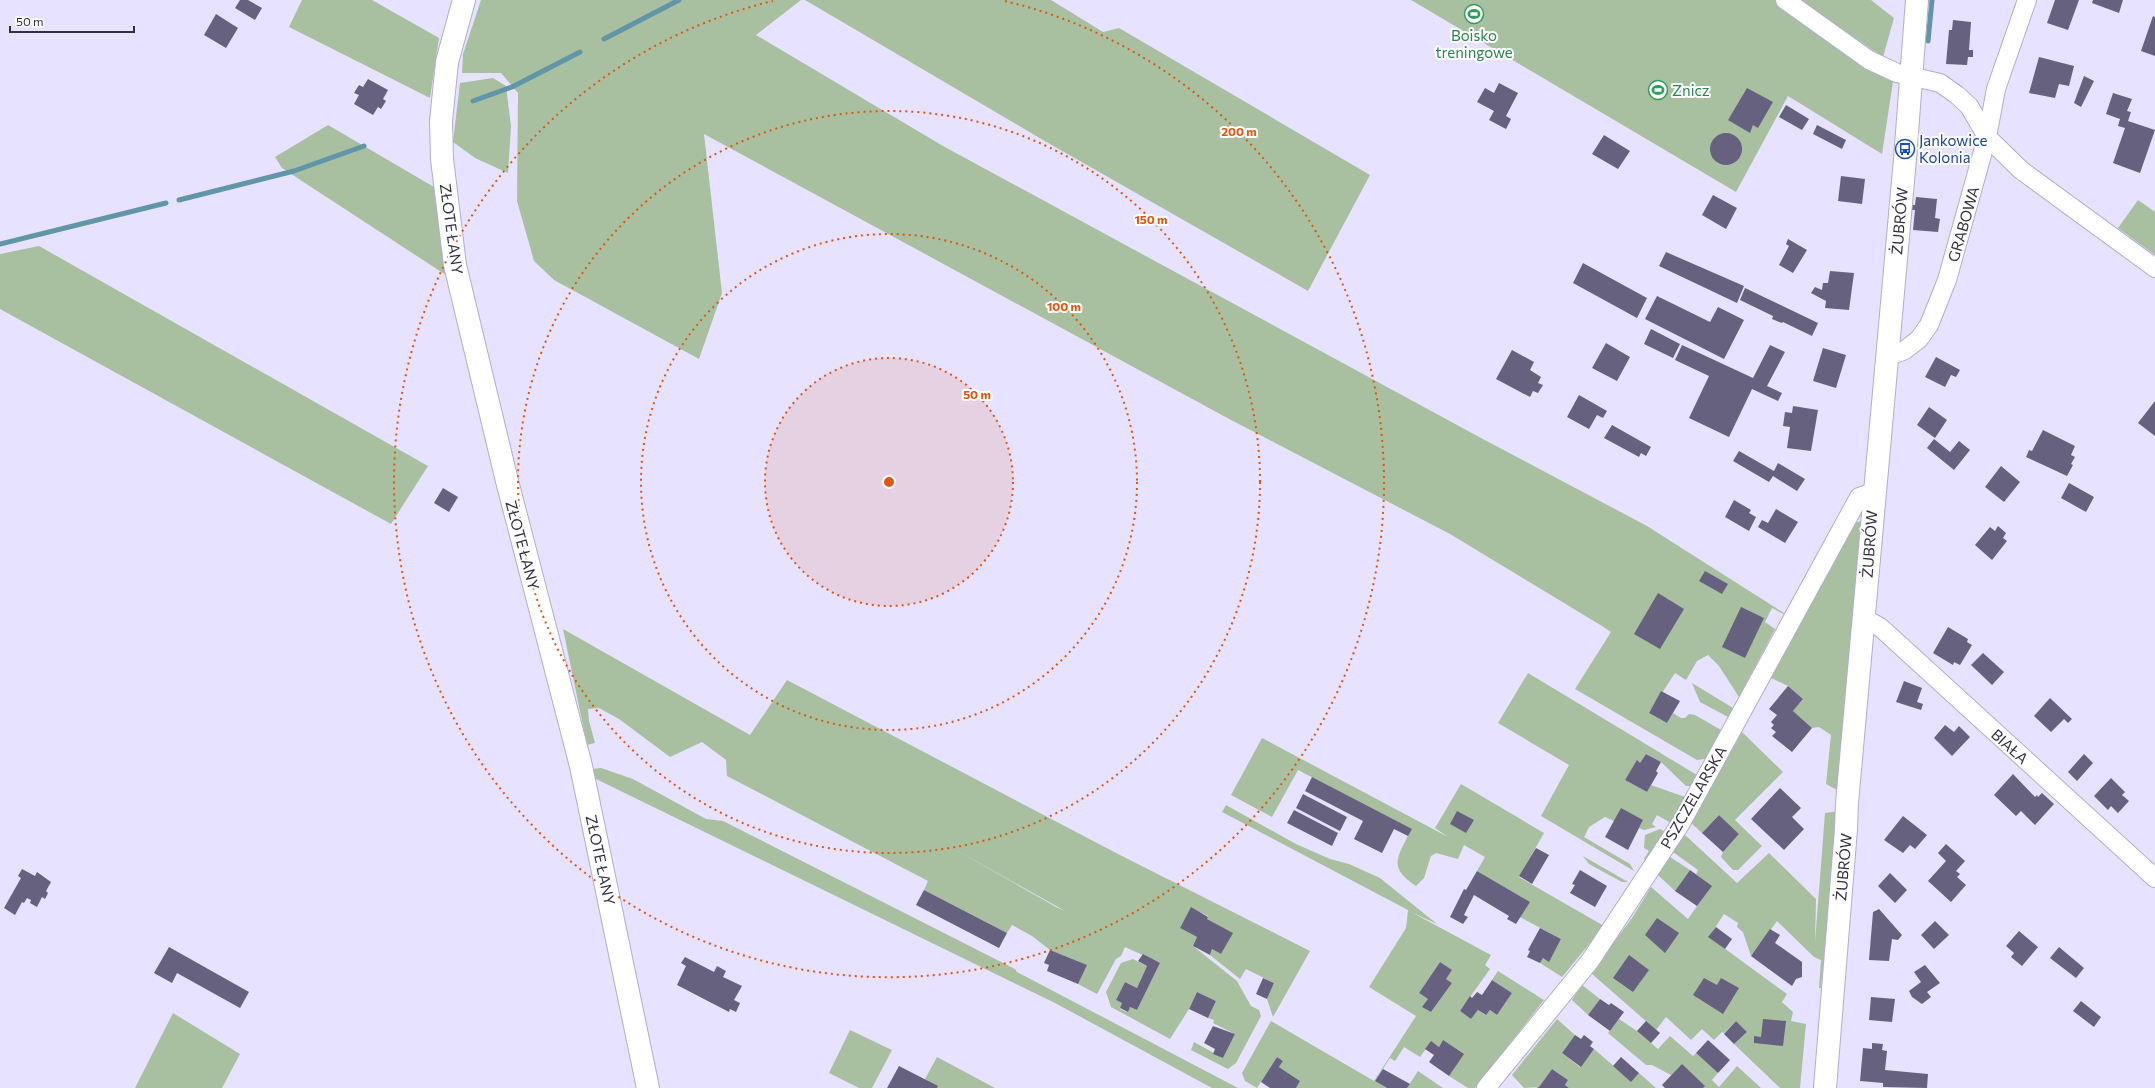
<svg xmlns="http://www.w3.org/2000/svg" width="2155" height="1088" viewBox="0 0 2155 1088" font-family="Commissioner,sans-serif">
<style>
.green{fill:#a8c09f;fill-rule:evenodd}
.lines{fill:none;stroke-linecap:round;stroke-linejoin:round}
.stream{stroke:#6096a8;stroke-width:5}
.building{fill:#676180}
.street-casing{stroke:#b2accf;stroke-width:20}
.secondary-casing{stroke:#b2accf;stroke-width:24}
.street{stroke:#fff;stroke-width:18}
.secondary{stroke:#fff;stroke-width:22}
.ring{fill:none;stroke:#df570e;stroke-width:2;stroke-dasharray:2 4}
.labels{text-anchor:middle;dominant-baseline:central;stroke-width:4;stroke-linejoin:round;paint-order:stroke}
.leisure-label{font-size:15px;fill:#27864d;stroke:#fff}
.transit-label{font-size:15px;fill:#164399;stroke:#fff;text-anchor:start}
.street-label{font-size:15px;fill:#33303e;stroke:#fff}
.centre{fill:#df570e;stroke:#fff;stroke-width:2}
.ring-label{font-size:12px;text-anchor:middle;font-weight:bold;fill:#df570e;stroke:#fff;stroke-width:4;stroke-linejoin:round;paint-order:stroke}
</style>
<rect width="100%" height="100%" fill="#e7e2ff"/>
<g class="green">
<polygon points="302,0 372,0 439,38 430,98 289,27"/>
<polygon points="481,0 801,0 756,35 943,146 1481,438 1647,526 1784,613 1783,614 1772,608 1765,622 1775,629 1739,697 1719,666 1708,655 1697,661 1686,680 1675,673 1649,713 1667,723 1673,713 1681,718 1685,718 1689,714 1695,715 1721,730 1705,759 1697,760 1575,689 1611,632 1602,626 1450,534 1231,420 704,134 722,293 699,359 554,280 534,261 517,201 518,93 501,73 462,73 463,54"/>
<polygon points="805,0 1051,0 1103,32 1119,28 1370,175 1308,291 1043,140"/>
<polygon points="1411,0 1777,0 1894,75 1882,154 1788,96 1736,192"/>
<polygon points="1800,0 1871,0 1894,18 1883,57"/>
<polygon points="493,78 506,86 511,126 508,173 475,158 453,142 460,83"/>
<polygon points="328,125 434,187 446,275 282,168 275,157"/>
<polygon points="2138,200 2155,212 2155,255 2118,228"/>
<polygon points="39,246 428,466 391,524 0,309 0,254"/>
<polygon points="1863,521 1839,791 1826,784 1831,735 1819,727 1812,728 1793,711 1803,699 1788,686 1771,678 1849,534 1851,523"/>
<path d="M563,629L750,735L787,680L1118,854L1310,951L1273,1017L1267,999L1274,983L1246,969L1240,979L1210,955L1212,949L1221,954L1232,933L1207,919L1208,916L1191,908L1180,928L1197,937L1193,946L1237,981L1251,1006L1259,1010L1261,1016L1236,1063L1228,1069L1191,1050L1194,1042L1223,1058L1235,1034L1213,1023L1214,1020L1208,1018L1216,1001L1197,992L1189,1009L1170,1039L1111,1007L1106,992L1121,963L1133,959L1147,966L1137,988L1125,982L1116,1000L1122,1003L1120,1009L1127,1012L1130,1007L1137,1010L1160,963L1125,947L1121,956L1116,959L1097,994L1078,984L1086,965L1050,950L1032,936L1012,925L1007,933L924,890L928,881L727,776L726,760L702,742L670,757L619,719L599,708L588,709L589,721L595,743L587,745ZM942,842L1065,911L1056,907Z"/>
<polygon points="1528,673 1697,775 1691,786 1686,786 1661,762 1646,754 1640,763 1637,761 1625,780 1647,792 1651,785 1685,797 1671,823 1657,815 1652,824 1656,827 1644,830 1639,828 1643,820 1614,821 1605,817 1589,827 1584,837 1630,864 1634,871 1541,816 1569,765 1498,723"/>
<polygon points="1692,683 1733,708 1728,717 1700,702"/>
<polygon points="1742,732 1783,772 1735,820 1762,846 1738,870 1733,870 1721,857 1723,852 1739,834 1719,815 1702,833 1691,823"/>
<path d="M1262,738L1448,837L1435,828L1461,784L1544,833L1519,877L1604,926L1562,977L1540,963L1543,958L1549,961L1561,939L1520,917L1529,902L1477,871L1485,857L1464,845L1458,859L1436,853L1431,856L1424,878L1416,886C1385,866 1400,855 1411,829L1298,770L1272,817L1231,795Z"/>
<polygon points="601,768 633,779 706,819 723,821 1015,969 1017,972 1238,1088 1212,1088 1055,1003 594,778 592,769"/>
<path d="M1226,805L1296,844L1330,859L1349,864L1380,878L1437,924L1411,912L1491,955L1485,965L1490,969L1460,1011L1471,1019L1478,1010L1485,1015L1490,1010L1497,1015L1512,993L1492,980L1498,971L1544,1000L1475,1088H1468L1449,1076L1443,1040L1439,1047L1431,1042L1420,1057L1404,1047L1395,1061L1390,1058L1375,1081L1387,1088H1296L1300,1081L1279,1067L1283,1061L1277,1057L1257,1088L1245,1081L1242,1073L1271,1021L1374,1081L1416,1016L1369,987L1406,928L1408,910L1222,812ZM1440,962L1451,970L1446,979L1452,983L1431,1012L1423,1007L1428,999L1419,993Z"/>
<polygon points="1839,811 1821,988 1819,988 1821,960 1814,957 1777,921 1751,956 1743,932 1737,927 1738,923 1724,914 1709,937 1787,994 1782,1002 1793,1012 1791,1021 1806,1024 1800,1088 1780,1088 1734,1044 1747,1032 1736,1021 1724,1033 1722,1032 1714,1040 1702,1029 1691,1040 1666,1017 1656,1030 1591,973 1632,918 1651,887 1688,919 1711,886 1696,874 1698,870 1673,852 1684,834 1737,883 1769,853 1816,899 1815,942 1825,813"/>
<polygon points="1660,829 1666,832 1648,862 1644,859 1649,851 1644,848 1645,835"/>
<polygon points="1583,856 1628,882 1622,882 1589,864"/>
<polygon points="1670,857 1690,870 1675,891 1658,875"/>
<polygon points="1582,985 1600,999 1588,1015 1572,1000"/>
<polygon points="173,1013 240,1054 222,1088 135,1088"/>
<polygon points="1557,1019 1575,1035 1562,1053 1580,1067 1594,1049 1631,1081 1639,1073 1656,1088 1569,1088 1565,1085 1568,1080 1552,1069 1539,1087 1524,1088 1512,1075"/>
<polygon points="1619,1019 1637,1031 1658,1049 1670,1036 1693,1056 1696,1053 1718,1073 1712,1080 1719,1087 1737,1066 1761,1088 1703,1088 1704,1086 1671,1075 1652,1065 1646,1065 1608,1033"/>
<polygon points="850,1030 892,1050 872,1088 859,1088 829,1073"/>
<polygon points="937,1057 995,1088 937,1088 925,1079"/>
<polygon points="1418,1071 1443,1088 1407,1088"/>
</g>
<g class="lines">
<g class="stream">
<polyline points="604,39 679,0"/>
<polyline points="1928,41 1932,0"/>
<polyline points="473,101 512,87 580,52"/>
<polyline points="179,200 294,171 364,146"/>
<polyline points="0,244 166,203"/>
</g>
</g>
<g class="building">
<polygon points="240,0 248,0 262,8 255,20 235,8"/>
<polygon points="2055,0 2079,0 2068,30 2047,23"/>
<polygon points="2093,0 2123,0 2119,13 2092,3"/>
<polygon points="216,14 238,28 226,48 204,35"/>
<polygon points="2153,16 2155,17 2155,56 2141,51"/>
<polygon points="1953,20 1971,22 1969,50 1973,50 1973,57 1968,57 1967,65 1946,64 1949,30 1952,30"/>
<polygon points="2039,57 2074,66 2069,86 2059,84 2055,98 2029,93"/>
<polygon points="2084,76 2094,81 2081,107 2074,103"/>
<polygon points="368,79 388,90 383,99 386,101 381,109 378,107 373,115 354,104 359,95 354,93 359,85 363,87"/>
<polygon points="1499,83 1518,93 1506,116 1511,119 1506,129 1489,120 1494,111 1477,102 1485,88 1494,93"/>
<polygon points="1747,88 1773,102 1758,128 1753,125 1750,133 1728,120"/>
<polygon points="2113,93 2132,99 2127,111 2131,112 2128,121 2155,130 2140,173 2113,163 2125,128 2118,126 2120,119 2106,114"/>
<polygon points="1786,105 1809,119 1802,130 1779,117"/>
<polygon points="1817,125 1846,140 1842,149 1813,134"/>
<circle cx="1726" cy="149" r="16"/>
<polygon points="1604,135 1630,151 1618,169 1592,154"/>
<polygon points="1841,176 1865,179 1862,204 1838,201"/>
<polygon points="1713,195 1737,208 1726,229 1702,215"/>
<polygon points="1916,197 1937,199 1935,218 1940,219 1938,232 1913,230 1915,210 1911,210 1912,205 1915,205"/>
<polygon points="1788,239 1807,250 1793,273 1779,265 1789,246 1786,244"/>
<polygon points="1666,252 1744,286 1737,303 1659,266"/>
<polygon points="1583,263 1647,298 1637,318 1573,283"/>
<polygon points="1830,271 1854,273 1849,310 1825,308 1826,301 1811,293 1815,287 1822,290 1823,283 1828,283"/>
<polygon points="1745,288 1818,323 1812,336 1783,322 1782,323 1772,319 1773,316 1740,300"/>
<polygon points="1657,296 1710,322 1718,307 1744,320 1724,359 1645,319"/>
<polygon points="1651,329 1680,344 1673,358 1644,344"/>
<polygon points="1606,343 1630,357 1617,381 1592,368"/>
<polygon points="1682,345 1753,378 1770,345 1785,352 1767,386 1782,393 1778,401 1752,389 1729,437 1689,418 1709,376 1675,360"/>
<polygon points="1823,348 1846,355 1836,388 1813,381"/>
<polygon points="1512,350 1534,362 1530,370 1541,377 1538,383 1543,385 1538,393 1533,391 1530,397 1496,379"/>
<polygon points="1936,357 1960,370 1956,377 1951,375 1945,387 1925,377"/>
<polygon points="1579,395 1607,411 1603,418 1597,415 1589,429 1567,417"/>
<polygon points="2155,401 2155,436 2138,423"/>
<polygon points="1793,406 1818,410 1811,451 1787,448 1790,427 1783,426 1785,412 1792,413"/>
<polygon points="1929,407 1947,420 1935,438 1917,425"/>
<polygon points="1612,425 1651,447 1646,456 1641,453 1639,457 1604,438"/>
<polygon points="2043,430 2075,446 2071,455 2075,457 2071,464 2073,465 2067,476 2026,457 2029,450 2032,451"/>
<polygon points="1934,439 1950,452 1959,441 1970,450 1954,470 1927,448"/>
<polygon points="1739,451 1774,471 1778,463 1805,479 1797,491 1773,476 1769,482 1733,461"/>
<polygon points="2001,466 2020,482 2004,502 1985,487"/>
<polygon points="2069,483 2094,497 2086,512 2061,498"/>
<polygon points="443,488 458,497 449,512 434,503"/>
<polygon points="1734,500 1751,510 1749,513 1756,517 1749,531 1725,517"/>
<polygon points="1776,509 1798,522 1785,543 1758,527 1762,520 1768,523"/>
<polygon points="1998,526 2006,533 2003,538 2007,541 1992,560 1975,545 1990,527 1995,531"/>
<polygon points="1705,571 1728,584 1722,594 1699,581"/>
<polygon points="1658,593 1684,609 1660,649 1634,634"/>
<polygon points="1741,607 1764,618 1745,658 1722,647"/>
<polygon points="1948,627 1968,639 1967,642 1972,645 1960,665 1954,662 1953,665 1933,653"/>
<polygon points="1983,653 2004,672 1992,685 1971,665"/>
<polygon points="1904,681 1922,688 1917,702 1923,704 1921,710 1896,702"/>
<polygon points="1788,686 1803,699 1793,711 1812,728 1792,752 1772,736 1776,732 1771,728 1774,725 1771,722 1777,715 1769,709"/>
<polygon points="1661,691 1680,701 1667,723 1649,713"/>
<polygon points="2050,698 2072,719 2068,723 2064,719 2051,732 2034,716"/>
<polygon points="1945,725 1954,732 1959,726 1970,737 1952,756 1934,738"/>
<polygon points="1646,754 1661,762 1656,771 1658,773 1647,792 1625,780 1637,760 1640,763"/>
<polygon points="2084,754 2093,763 2077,781 2068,772"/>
<polygon points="2013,774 2035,797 2037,795 2038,797 2042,793 2054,804 2035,825 2021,811 2016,816 1994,795"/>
<polygon points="1312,777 1412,829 1408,836 1394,829 1382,853 1354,839 1363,821 1305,791"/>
<polygon points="2111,778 2125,792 2122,795 2129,801 2118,813 2111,806 2108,810 2094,796"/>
<polygon points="1780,788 1801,808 1792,817 1804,829 1784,850 1751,819"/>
<polygon points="1303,794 1347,817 1340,831 1296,808"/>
<polygon points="1621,808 1643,820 1628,850 1605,837"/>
<polygon points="1294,810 1338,833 1332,846 1287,823"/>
<polygon points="1457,811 1474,820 1466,833 1450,824"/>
<polygon points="1719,815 1739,834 1723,852 1702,833"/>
<polygon points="1903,816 1927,835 1915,849 1910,845 1903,853 1884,840"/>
<polygon points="1946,844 1965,861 1956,871 1960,874 1957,877 1966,885 1951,902 1928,881 1946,861 1938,853"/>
<polygon points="1536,848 1549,855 1532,884 1519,876"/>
<polygon points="22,869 35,876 37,872 51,882 46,891 48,893 45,899 42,897 37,907 30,903 31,900 27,898 24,903 22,902 15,915 4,908 21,878 18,876"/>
<polygon points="1580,870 1607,886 1595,907 1570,893 1575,885 1572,884"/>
<polygon points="1690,870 1712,886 1697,906 1675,891"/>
<polygon points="1477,871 1530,902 1516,924 1507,919 1509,916 1474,895 1464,915 1468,917 1463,924 1450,917 1464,889 1466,890"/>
<polygon points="1890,873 1907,890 1895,903 1878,886"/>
<polygon points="924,890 1007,933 999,948 916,905"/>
<polygon points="1191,907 1208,917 1207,919 1233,933 1221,954 1212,949 1210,955 1193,946 1197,937 1180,928"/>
<polygon points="1879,909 1902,935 1898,940 1892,939 1889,961 1869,960 1873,912"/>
<polygon points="1657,918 1679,933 1665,953 1645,935"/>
<polygon points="1935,921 1949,935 1934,949 1921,935"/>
<polygon points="1716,927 1732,939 1725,949 1708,937"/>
<polygon points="1540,928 1561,939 1549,962 1543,958 1540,963 1527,957 1530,951 1528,950"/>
<polygon points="1770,929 1780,935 1775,943 1802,962 1802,977 1796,979 1792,986 1751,956"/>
<polygon points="2019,931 2038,947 2022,966 2011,957 2014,953 2006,946"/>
<polygon points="169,947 249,992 240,1008 177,973 172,983 154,973"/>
<polygon points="2059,947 2084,968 2076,978 2050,958"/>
<polygon points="1050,950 1087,965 1078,984 1047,971 1049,965 1044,963"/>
<polygon points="1143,954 1160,963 1137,1010 1130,1007 1128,1012 1120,1008 1122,1003 1116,1000 1125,982 1137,988 1147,966 1138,961"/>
<polygon points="1629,955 1649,970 1633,992 1613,978"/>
<polygon points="685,957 714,972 717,966 726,971 723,977 742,986 734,1000 740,1003 736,1012 730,1009 729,1012 677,985 686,966 681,963"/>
<polygon points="1440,962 1452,970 1446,979 1452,983 1431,1012 1422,1007 1428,999 1419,993"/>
<polygon points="1925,965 1940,983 1927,992 1931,997 1922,1004 1912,997 1909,991 1921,982 1914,972"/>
<polygon points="1263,978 1274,983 1267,999 1256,994"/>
<polygon points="1704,978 1717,985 1721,978 1739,988 1723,1014 1693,995"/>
<polygon points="1492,980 1512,993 1497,1015 1490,1010 1486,1015 1478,1010 1471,1019 1460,1011 1470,996 1472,998 1477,992 1482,995"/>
<polygon points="1197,992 1216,1001 1208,1018 1189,1009"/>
<polygon points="1871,997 1895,999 1892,1022 1869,1020"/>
<polygon points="1600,999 1609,1005 1611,1003 1624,1012 1610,1031 1588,1015"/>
<polygon points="2081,1001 2101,1017 2094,1027 2073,1011"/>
<polygon points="1763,1019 1786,1021 1783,1046 1754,1043 1754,1036 1761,1037"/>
<polygon points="1646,1021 1660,1033 1651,1043 1637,1031"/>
<polygon points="1736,1021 1747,1032 1734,1044 1724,1034"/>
<polygon points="1213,1026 1235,1034 1223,1058 1213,1054 1215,1049 1204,1043"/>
<polygon points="1575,1035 1581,1039 1584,1035 1593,1042 1590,1046 1594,1049 1581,1067 1562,1053"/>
<polygon points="1443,1040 1464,1054 1449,1076 1429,1062 1434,1055 1425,1049 1431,1041 1439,1047"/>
<polygon points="1708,1040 1730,1060 1718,1073 1696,1053"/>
<polygon points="1872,1043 1883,1044 1882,1050 1887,1051 1885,1070 1928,1074 1927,1088 1883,1087 1883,1083 1860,1081 1863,1048 1872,1049"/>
<polygon points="1277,1057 1283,1061 1279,1067 1300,1081 1296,1088 1270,1088 1261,1082"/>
<polygon points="1621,1057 1639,1073 1631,1082 1613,1066"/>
<polygon points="1682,1064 1705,1086 1703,1088 1665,1088 1662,1085"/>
<polygon points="899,1066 938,1086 937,1088 887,1088"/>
<polygon points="1383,1069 1410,1084 1407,1088 1387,1088 1375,1081"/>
<polygon points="1552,1069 1568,1080 1565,1085 1569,1088 1536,1088 1539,1087"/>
</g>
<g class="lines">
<g class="street-casing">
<g id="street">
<polyline points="1785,0 1869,60 1897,73 1940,83 1957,95 1969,106 1987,137 2021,170 2155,268"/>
<polyline points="1887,357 1905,350 1919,339 1929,325 1947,280 1987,137 1996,89 2027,0"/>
<polyline points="1864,618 1880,627 2155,878"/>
<polyline points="1486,1088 1590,961 1681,823 1858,499 1859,497 1874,492"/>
</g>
</g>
<g class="secondary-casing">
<g id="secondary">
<polyline points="464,0 447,62 441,121 442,159 455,265 507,481 581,766 648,1088"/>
<polyline points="1825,1088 1846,829 1847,803 1905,159 1917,0"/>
</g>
</g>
<use href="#street" class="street"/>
<use href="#secondary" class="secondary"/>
</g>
<circle cx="889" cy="482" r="124" fill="#df570e" fill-opacity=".12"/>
<g class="ring">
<circle cx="889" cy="482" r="124"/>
<circle cx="889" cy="482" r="248"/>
<circle cx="889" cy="482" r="371"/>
<path d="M1005 1A495 495 0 1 1 773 1"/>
</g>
<defs>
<g id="stadium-ring" transform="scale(1)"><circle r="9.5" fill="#fff" stroke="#2e9e5b" stroke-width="1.5"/><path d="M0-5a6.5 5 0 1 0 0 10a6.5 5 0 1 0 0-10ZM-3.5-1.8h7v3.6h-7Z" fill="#2e9e5b"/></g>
<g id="bus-ring" transform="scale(1)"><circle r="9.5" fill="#fff" stroke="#1a4fb4" stroke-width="1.5"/><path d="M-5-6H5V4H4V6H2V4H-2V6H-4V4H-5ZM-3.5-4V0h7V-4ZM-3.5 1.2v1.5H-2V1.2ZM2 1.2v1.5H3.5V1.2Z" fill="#1a4fb4"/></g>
</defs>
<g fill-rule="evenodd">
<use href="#stadium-ring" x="1474" y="14"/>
<use href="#stadium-ring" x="1658" y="90"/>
<use href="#bus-ring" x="1905" y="149"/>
</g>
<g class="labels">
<g class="leisure-label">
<text x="1474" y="35">Boisko<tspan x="1474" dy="17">treningowe</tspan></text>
<text x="1672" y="90" text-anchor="start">Znicz</text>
</g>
<g class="transit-label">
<text x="1919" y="140">Jankowice<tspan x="1919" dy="17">Kolonia</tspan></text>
</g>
<g class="street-label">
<text transform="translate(1899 221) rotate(-85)">ŻUBRÓW</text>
<text transform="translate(1963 224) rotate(-74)">GRABOWA</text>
<text transform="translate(452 229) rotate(82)">ZŁOTE ŁANY</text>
<text transform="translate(1869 544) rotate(-86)">ŻUBRÓW</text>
<text transform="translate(523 545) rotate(75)">ZŁOTE ŁANY</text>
<text transform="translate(2010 746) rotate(42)">BIAŁA</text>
<text transform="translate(1693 797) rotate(-60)">PSZCZELARSKA</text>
<text transform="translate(601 860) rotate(78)">ZŁOTE ŁANY</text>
<text transform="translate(1843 867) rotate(-85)">ŻUBRÓW</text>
</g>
</g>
<circle cx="889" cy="482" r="6" class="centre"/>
<g class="ring-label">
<text x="1239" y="136">200 m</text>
<text x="1151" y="224">150 m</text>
<text x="1064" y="311">100 m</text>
<text x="977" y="399">50 m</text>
</g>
<path d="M10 26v6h124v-6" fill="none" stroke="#33303e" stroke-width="2"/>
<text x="16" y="26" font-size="12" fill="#33303e" stroke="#ffffff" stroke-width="3" paint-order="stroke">50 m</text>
</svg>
